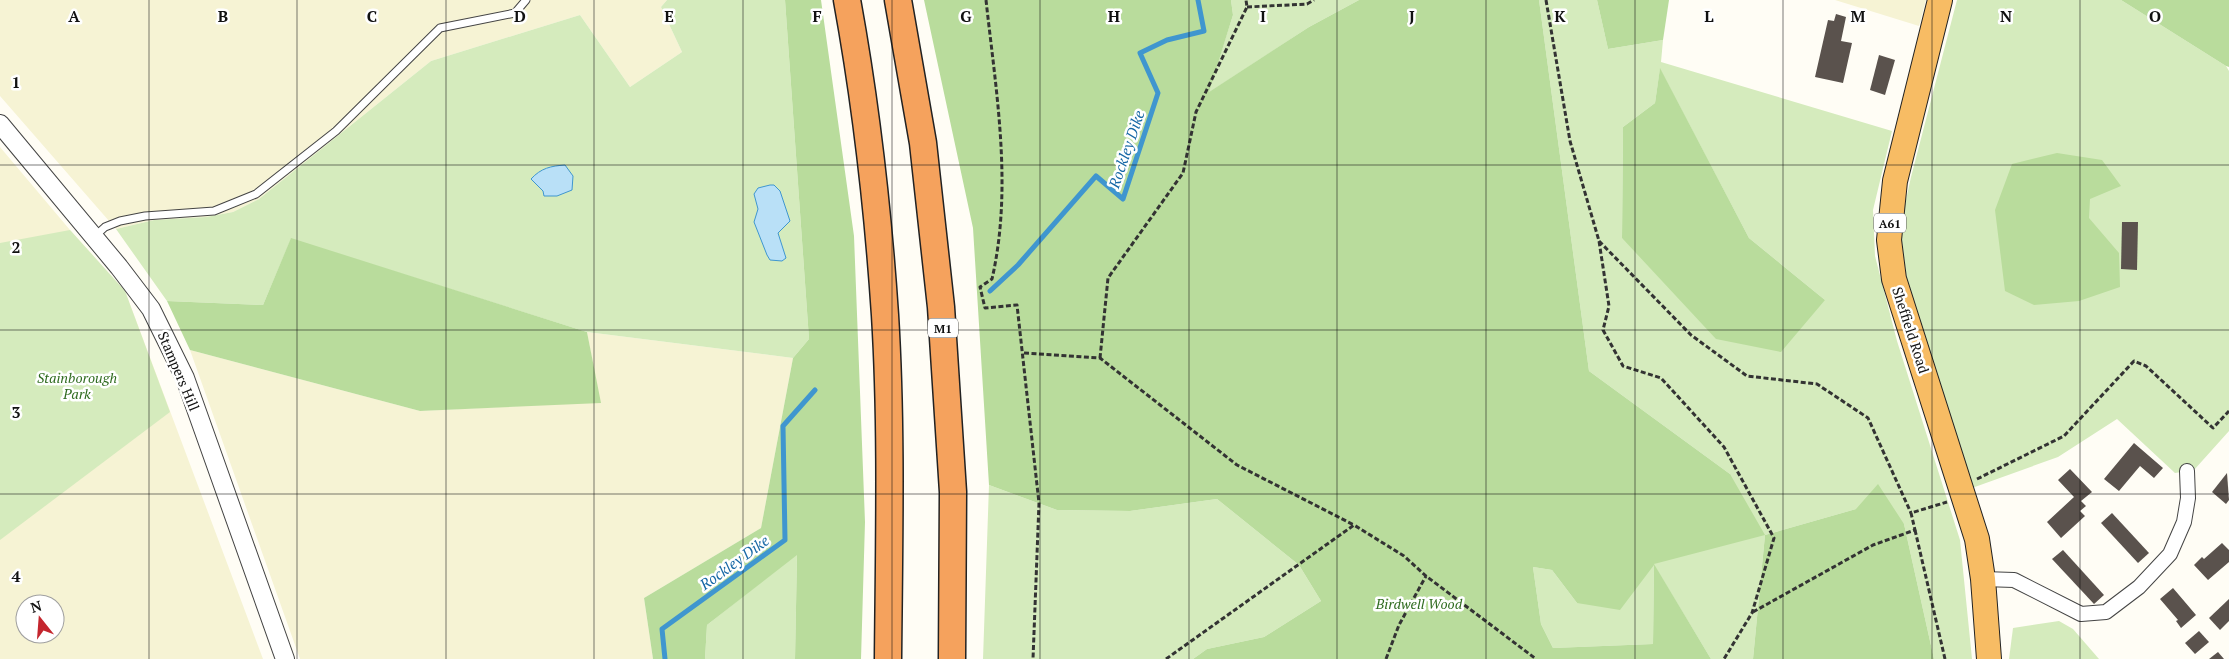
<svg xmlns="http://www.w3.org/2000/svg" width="2229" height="659" viewBox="0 0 2229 659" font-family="'PT Serif',serif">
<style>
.farmland{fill:#f6f3d4;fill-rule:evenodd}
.green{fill:#d5ebbd;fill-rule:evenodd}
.forest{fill:#b9dc9c;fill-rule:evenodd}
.water{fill:#b9e0f7;stroke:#3f96cf}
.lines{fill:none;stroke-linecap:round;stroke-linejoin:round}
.stream{stroke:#3f96cf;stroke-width:5}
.building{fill:#5a524d}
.service-casing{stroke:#444;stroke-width:9}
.minor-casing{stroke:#444;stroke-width:16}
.tertiary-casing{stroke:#444;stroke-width:20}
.trunk-casing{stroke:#222;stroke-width:26}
.motorway-casing{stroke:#222;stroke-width:29}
.path{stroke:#333;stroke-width:3;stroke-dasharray:5 2.5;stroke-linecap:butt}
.service{stroke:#fff;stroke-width:7}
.minor{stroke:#fff;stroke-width:14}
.tertiary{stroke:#fff;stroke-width:18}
.trunk{stroke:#f7bc64;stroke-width:24}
.motorway{stroke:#f5a25d;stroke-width:26}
.grid{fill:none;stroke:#111;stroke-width:1;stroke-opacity:0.55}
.labels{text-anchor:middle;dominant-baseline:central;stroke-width:5;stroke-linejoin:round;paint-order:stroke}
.shield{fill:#fff;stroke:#585858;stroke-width:1}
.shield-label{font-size:12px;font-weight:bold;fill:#111}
.street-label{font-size:14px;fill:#111;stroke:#fff}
.park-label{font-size:14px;font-style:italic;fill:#2f6b1f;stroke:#fff}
.water-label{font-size:15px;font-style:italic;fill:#1768a6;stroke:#fff}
.grid-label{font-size:16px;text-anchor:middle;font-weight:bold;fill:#111;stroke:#fff;stroke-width:5;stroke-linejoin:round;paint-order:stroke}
</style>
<rect width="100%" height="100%" fill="#fffdf5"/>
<g class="farmland">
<polygon points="0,0 667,0 661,7 682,52 630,87 580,15 431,61 259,199 233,212 206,217 154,220 116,229 0,96"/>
<polygon points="1835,0 1926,0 1919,26"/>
<path d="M0,147L70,230L125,291L263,659H0ZM25,604H55V634H25Z"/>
<polygon points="587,332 793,358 761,528 644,598 653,659 300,659 190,350 420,411 600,402"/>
</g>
<g class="green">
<polygon points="667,0 785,0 809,339 793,358 587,332 291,239 263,305 167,301 116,229 154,220 206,217 233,212 259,199 431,61 580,15 630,87 682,52 661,7"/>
<polygon points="1231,0 1359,0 1309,27 1208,93 1233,15"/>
<path d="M1539,0H1597L1608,49L1663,40L1661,62L1892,131L1873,210L1875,256L1897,341L1960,540L1972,659H1934L1904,524L1856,509L1765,535L1753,659H1711L1654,565L1653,644L1553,648L1541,624L1533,567L1552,570L1577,603L1654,564L1730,474L1589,371ZM1660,69L1749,238L1825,300L1622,238L1623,127L1655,103Z"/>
<polygon points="1957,0 2121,0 2226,66 2229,71 2229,431 2194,470 2175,473 2117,419 2058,457 1972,488 1907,280 1900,227 1911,177"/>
<polygon points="70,230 125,291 170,412 0,540 0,243"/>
<polygon points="989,485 1057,510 1130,511 1217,499 1299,565 1321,601 1264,637 1207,649 1193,659 983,659"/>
<polygon points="797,554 795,659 705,659 707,625"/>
<polygon points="2059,621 2073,629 2099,659 2009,659 2013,628"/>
</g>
<g class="forest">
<polygon points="785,0 821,0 854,236 865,522 861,659 795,659 797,555 707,625 705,659 653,659 644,598 761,528 793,358 809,339"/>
<path d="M924,0H1231L1233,15L1209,92L1309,27L1359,0H1539L1589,371L1730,474L1765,535L1856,509L1878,484L1904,524L1934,659H1753L1765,535L1654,564L1711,659H1193L1207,649L1264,637L1321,601L1299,565L1217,499L1130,511L1057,510L989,485L973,228ZM1654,565L1653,644L1553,648L1541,624L1533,567L1552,570L1577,603L1620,610Z"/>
<polygon points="1597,0 1669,0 1663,40 1608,49"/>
<polygon points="2121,0 2229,0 2229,67 2226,66"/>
<polygon points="1660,68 1749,238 1825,300 1781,352 1716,339 1622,238 1623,127 1655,103"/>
<polygon points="2057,153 2102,160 2121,186 2090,199 2089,218 2119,253 2120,287 2079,301 2034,305 2005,291 1995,210 2012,164"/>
<polygon points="291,238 587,332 601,403 420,411 190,350 167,301 263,305"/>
</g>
<g class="water">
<path d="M565,165L573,176L572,190L557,196H544L543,191L531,179C541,168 551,166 565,165Z"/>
<polygon points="770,185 774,185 780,191 790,221 778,233 786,258 782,261 770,260 767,255 754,222 758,209 754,194 758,188"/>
</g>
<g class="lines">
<g class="stream">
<polyline points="990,291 1018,265 1096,176 1123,199 1158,93 1140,53 1167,40 1204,31 1198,0"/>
<polyline points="665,659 662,629 785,540 783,426 815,390"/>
</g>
</g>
<g class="building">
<polygon points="1836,14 1846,17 1841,41 1852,43 1843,83 1815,77 1828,20 1834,21"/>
<polygon points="1879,55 1895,60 1885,95 1870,90"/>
<polygon points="2122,222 2138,222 2137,270 2121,269"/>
<polygon points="2134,443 2163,468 2154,478 2140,466 2119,491 2104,479"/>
<polygon points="2070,469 2092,492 2081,501 2086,506 2080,511 2085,516 2061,538 2047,522 2074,497 2058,480"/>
<polygon points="2227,473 2229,500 2226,504 2212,492"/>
<polygon points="2112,513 2149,553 2138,563 2101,523"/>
<polygon points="2222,543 2229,550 2229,562 2208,580 2194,565 2202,557 2204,559"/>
<polygon points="2063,550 2104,595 2094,604 2052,559"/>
<polygon points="2173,588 2196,615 2181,628 2176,621 2178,620 2160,599"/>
<polygon points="2229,599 2229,621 2220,630 2209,618"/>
<polygon points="2199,631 2209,642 2195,654 2185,643"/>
<polygon points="2218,652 2224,659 2209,659"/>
</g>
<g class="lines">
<g class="service-casing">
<polyline id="service" points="94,237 105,227 120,221 145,216 214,211 256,194 336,131 440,28 515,13 526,0"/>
</g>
<g class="minor-casing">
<polyline id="minor" points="1983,579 2014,580 2081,614 2106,612 2139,587 2170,554 2184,522 2188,498 2187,471"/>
</g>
<g class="tertiary-casing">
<polyline id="tertiary" points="0,124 119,267 151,309 185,378 285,659"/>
</g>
<g class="trunk-casing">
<polyline id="trunk" points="1940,0 1895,181 1889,240 1894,279 1977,539 1983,579 1989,659"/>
</g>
<g class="motorway-casing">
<g id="motorway">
<path d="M847,0C866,104 878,210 885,315C892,429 889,545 888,659"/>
<polyline points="898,0 923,143 941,307 953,492 952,659"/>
</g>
</g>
<g class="path">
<path d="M986,0C996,92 1013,187 992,279L980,287L985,308L1017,305L1039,503L1033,659"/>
<polyline points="1546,0 1570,141 1599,241 1609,306 1603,330 1623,366 1661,378 1724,447 1774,538 1752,613 1724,659"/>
<polyline points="1247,7 1307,4 1314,0"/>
<polyline points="1599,241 1691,335 1747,376 1817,384 1868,418 1911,513"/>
<polyline points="1024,353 1100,358 1237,465 1354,525"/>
<polyline points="1100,358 1108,278 1183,173 1196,112 1247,7 1246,0"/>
<polyline points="1977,479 2064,436 2134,361 2146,366 2213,428 2229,411"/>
<polyline points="1915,530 1945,659"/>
<polyline points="1753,612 1873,545 1915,530 1911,513 1947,502"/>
<polyline points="1166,659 1354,525 1404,556 1426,576 1536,659"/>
<polyline points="1386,659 1399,625 1426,576"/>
</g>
<use href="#service" class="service"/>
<use href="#minor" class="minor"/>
<use href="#tertiary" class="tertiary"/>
<use href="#trunk" class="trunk"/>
<use href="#motorway" class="motorway"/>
</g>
<path class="grid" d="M149,0V659M297,0V659M446,0V659M594,0V659M743,0V659M892,0V659M1040,0V659M1189,0V659M1337,0V659M1486,0V659M1635,0V659M1783,0V659M1932,0V659M2080,0V659M0,165H2229M0,330H2229M0,494H2229"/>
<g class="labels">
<g class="shield">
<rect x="1874" y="213.5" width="32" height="19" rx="4"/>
<rect x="928" y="318.5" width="30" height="19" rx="4"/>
</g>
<g class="shield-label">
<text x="1890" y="223">A61</text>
<text x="943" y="328">M1</text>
</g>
<g class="street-label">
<text transform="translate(1911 330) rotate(72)">Sheffield Road</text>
<text transform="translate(179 371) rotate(67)">Stampers Hill</text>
</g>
<g class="park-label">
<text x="77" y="377">Stainborough<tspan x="77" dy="16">Park</tspan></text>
<text x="1419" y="603">Birdwell Wood</text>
</g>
<g class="water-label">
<text transform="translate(1126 149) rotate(-71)">Rockley Dike</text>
<text transform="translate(734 562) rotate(-36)">Rockley Dike</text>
</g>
</g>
<g class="grid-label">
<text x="74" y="22">A</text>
<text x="223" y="22">B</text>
<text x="372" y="22">C</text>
<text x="520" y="22">D</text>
<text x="669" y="22">E</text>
<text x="817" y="22">F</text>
<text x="966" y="22">G</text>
<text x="1114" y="22">H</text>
<text x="1263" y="22">I</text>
<text x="1412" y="22">J</text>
<text x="1560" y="22">K</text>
<text x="1709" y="22">L</text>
<text x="1858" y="22">M</text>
<text x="2006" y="22">N</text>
<text x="2155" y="22">O</text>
<text x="16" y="88">1</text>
<text x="16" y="253">2</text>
<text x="16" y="418">3</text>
<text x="16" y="582">4</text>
</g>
<g transform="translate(40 619) rotate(343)"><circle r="24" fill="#ffffff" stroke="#a0a0a0"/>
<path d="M0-4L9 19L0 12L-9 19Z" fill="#c4262e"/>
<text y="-8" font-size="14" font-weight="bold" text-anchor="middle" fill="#111111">N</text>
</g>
</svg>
